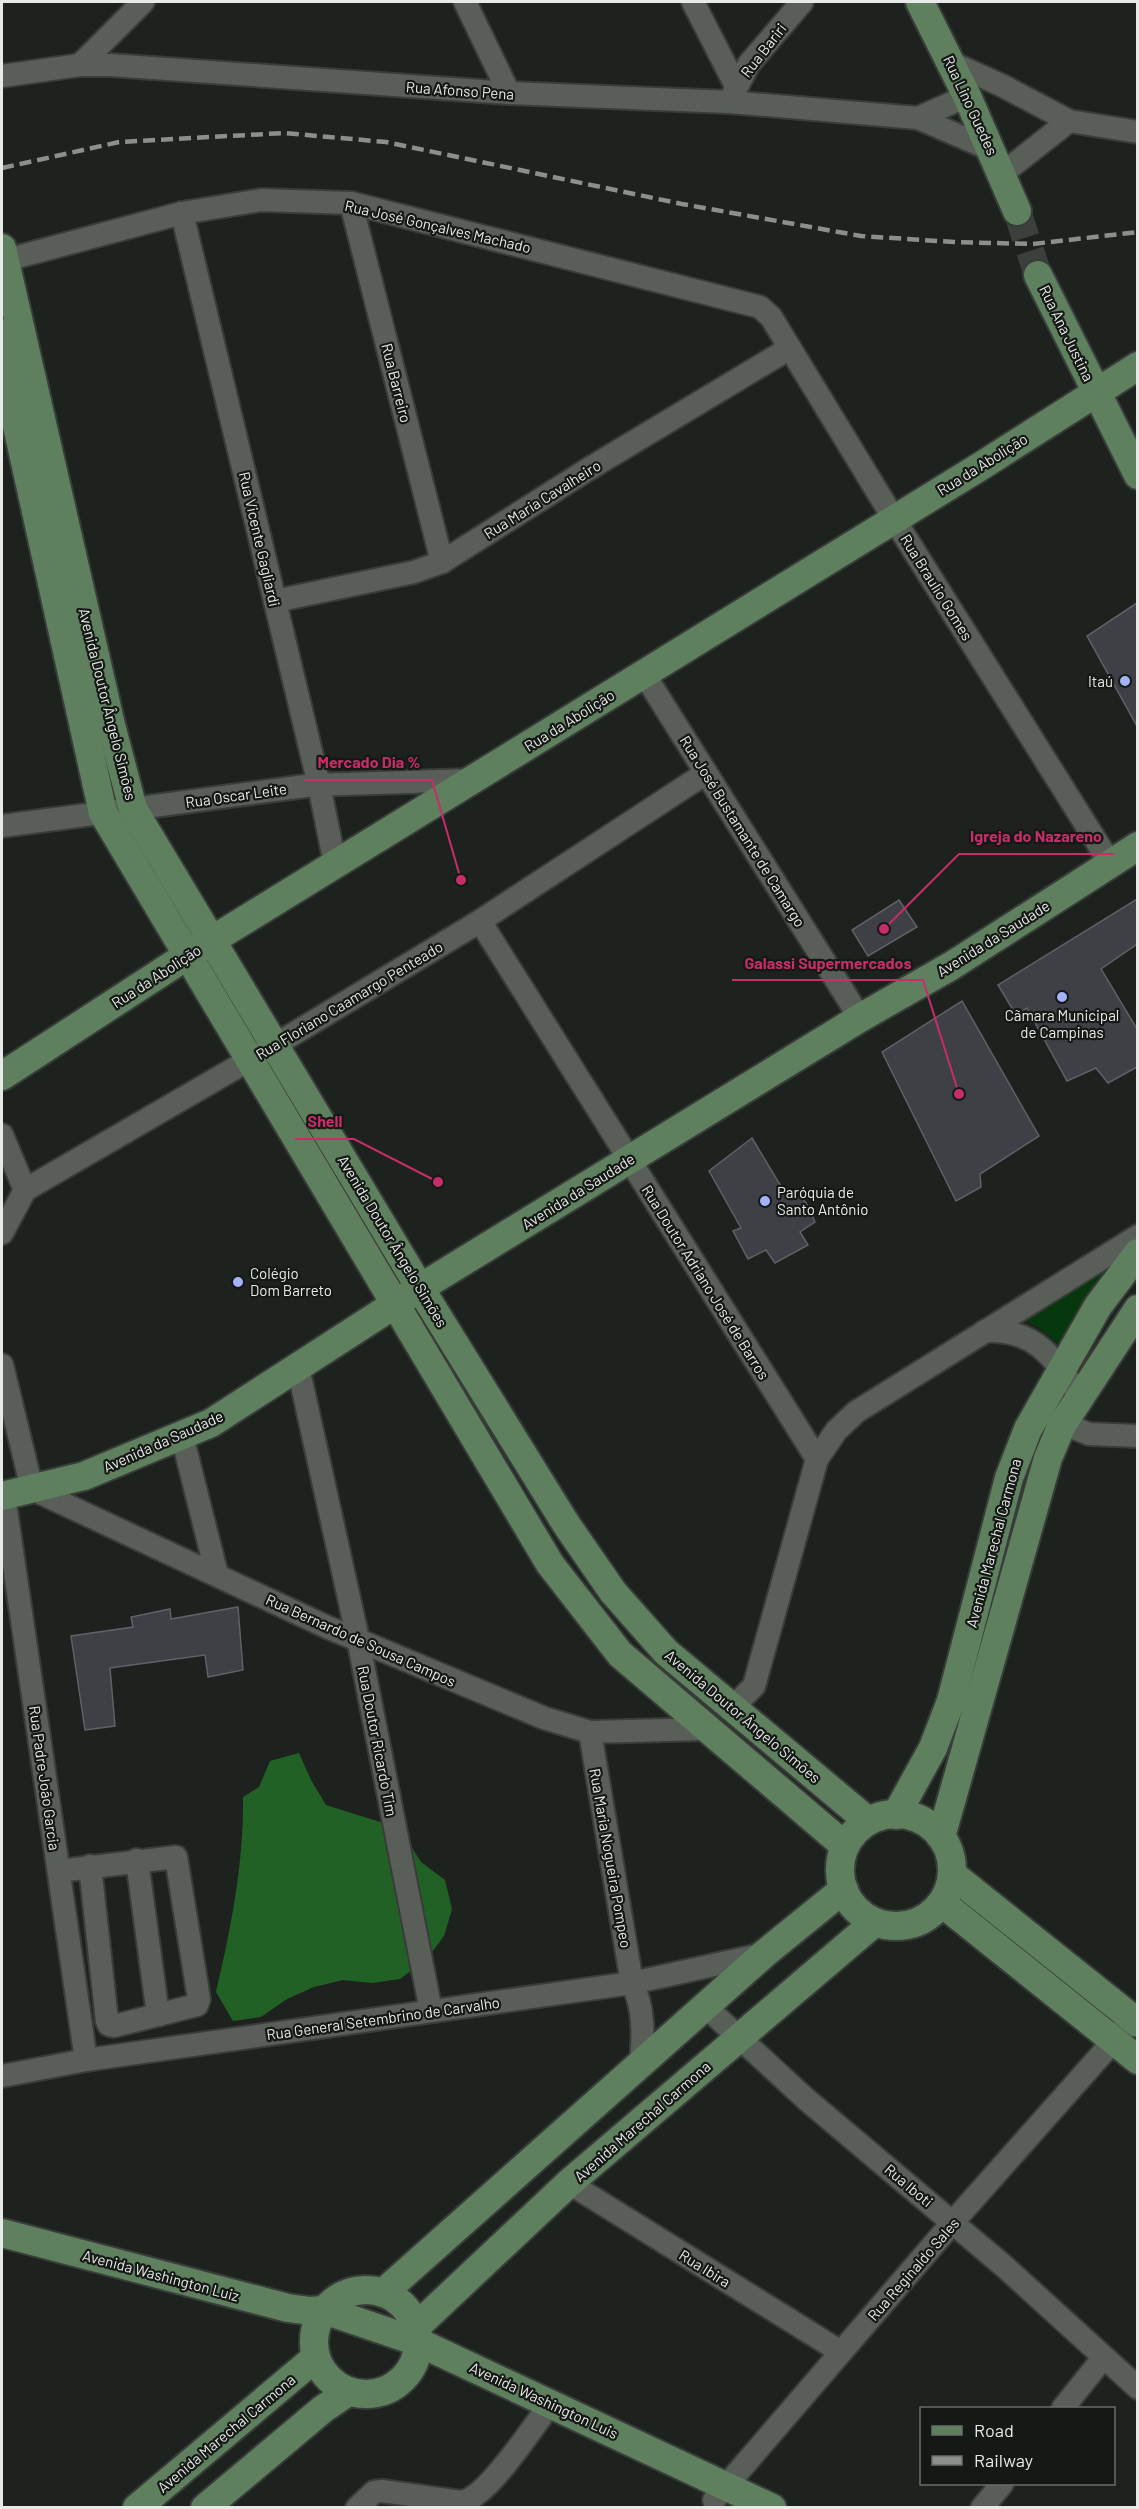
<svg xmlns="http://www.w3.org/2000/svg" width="1139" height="2509" viewBox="0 0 1139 2509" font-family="Barlow,sans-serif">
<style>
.green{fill:#07370c}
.forest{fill:#226126}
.building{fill:#3e4046;stroke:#5f6167;stroke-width:1.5}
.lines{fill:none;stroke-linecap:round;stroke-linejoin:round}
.major-tunnel{stroke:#3c403c;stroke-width:28;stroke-dasharray:28 14;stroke-linecap:butt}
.minor-casing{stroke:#393d39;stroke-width:26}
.major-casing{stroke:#393d39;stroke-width:32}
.minor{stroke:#595e59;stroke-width:22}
.major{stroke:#5f805f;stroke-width:28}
.rail{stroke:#8c908c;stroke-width:4.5;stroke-dasharray:12 6;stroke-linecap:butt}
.poi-dot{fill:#a2b2fd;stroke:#151915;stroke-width:2}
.labels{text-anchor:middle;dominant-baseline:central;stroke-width:4.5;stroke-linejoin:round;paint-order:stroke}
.street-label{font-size:15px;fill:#e7eae7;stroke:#151915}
.poi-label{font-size:15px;fill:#e7eae7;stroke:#151915;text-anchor:start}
.leader{fill:none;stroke:#c62d69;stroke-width:2}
.callout-dot{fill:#c62d69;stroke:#151915;stroke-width:2}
.callout-label{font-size:16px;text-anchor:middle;font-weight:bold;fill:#c62d69;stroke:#151915;stroke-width:4.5;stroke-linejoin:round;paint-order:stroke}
</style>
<rect width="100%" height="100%" fill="#1e221e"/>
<polygon class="green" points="1121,1257 1059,1346 1050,1336 1027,1321"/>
<path class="forest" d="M299,1753L311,1780L326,1805L380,1822L405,1837L421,1862L445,1880L452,1909L444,1936L426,1960L400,1979L372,1983L343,1980L314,1987L287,1999L261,2017L233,2021L216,1992C231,1929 244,1862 243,1797L259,1787L270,1761Z"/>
<g class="building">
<polygon points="1137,603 1137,726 1087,636"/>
<polygon points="1137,899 1137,944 1101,969 1137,1029 1137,1067 1108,1083 1096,1068 1067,1081 1027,1008 1016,1015 998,985"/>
<polygon points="899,900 917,927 868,956 852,930"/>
<polygon points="962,1001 1039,1136 980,1174 981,1187 956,1201 882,1052"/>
<polygon points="752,1138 788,1198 798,1193 806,1203 815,1222 800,1232 808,1245 775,1263 766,1250 748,1259 733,1231 741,1228 709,1171"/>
<polygon points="238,1607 243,1670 208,1677 205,1655 110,1668 115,1726 85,1730 71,1636 133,1627 131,1617 170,1609 171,1619"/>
</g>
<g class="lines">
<polyline class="major-tunnel" points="1017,211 1038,275"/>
<g class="minor-casing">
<g id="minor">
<polyline points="465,2 509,93"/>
<polyline points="693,2 736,86"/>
<polyline points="950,62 1003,86 1069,121 1138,132"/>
<polyline points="80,65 143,2"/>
<polyline points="2,76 80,65 110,65 509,93 729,102 918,118 992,150"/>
<polyline points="729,102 749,64 802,2"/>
<polyline points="918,118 967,96"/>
<polyline points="1003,173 1069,121"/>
<polyline points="351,203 442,562"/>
<polyline points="182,213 319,785 335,864"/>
<polyline points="2,261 182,213 261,200 351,203 760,307 771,317 894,519 1110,863"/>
<polyline points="275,601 414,572 442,562 587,470 790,348"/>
<polyline points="644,674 860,1018"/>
<polyline points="2,826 313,785 471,780"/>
<polyline points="480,921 817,1459"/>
<polyline points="2,1135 25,1190"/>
<polyline points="2,1233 25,1190 275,1045 477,923 706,773"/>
<path d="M985,1331C1037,1329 1053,1358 1080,1396"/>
<polyline points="2,1365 32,1489 327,1627 544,1718 590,1732 706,1729"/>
<polyline points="298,1367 358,1639 431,2011"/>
<polyline points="1049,1418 1089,1434 1138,1436"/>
<polyline points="182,1436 217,1575"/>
<polyline points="4,1496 86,2060"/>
<polyline points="731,1709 754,1686 817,1459 836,1431 856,1412 1138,1236"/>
<path d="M590,1732L632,1983C645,2009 643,2037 641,2065"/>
<polyline points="137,1860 158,2015"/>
<polyline points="59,1871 176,1857 199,1999 197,2005 114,2026 109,2025 107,2021 90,1866"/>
<polyline points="706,2007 807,2100 1005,2267 1138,2388"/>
<polyline points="2,2076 86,2060 632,1983 764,1954"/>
<polyline points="569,2183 841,2352"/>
<polyline points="1063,2408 1103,2358"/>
<polyline points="714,2500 953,2222 1125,2028"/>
<path d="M357,2508L374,2492L382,2491L461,2502C485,2499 525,2438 541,2417"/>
<polyline points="982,2508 1002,2484"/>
</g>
</g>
<g class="major-casing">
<g id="major">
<polyline points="920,2 967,96 1017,211"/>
<polyline points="2,248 111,725 133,809 420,1288 566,1524 613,1592 666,1652 868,1821"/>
<polyline points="1038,275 1138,475"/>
<polyline points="6,333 17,426 103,813 550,1564 620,1654 845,1846"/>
<polyline points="2,1076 188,955 981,466 1138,366"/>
<polyline points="2,1496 84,1476 211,1423 420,1288 860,1018 951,966 1138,846"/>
<circle cx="896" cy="1870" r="56"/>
<polyline points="896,1815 933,1748 951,1701 1009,1478 1028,1429 1098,1306 1138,1253"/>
<polyline points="941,1837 1048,1458 1062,1425 1138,1309"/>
<polyline points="953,1875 1138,2023"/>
<polyline points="942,1903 1138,2060"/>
<polyline points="2,2233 288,2308 310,2311 324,2310 418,2342 772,2508"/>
<circle cx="366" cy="2342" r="52"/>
<polyline points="383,2293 764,1954 844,1889"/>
<polyline points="416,2327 569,2183 875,1922"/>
<polyline points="137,2508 315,2358"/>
<polyline points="205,2508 323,2409 348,2392"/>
</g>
</g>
<use href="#minor" class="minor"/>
<use href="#major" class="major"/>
<polyline class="rail" points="2,168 119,142 284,133 386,142 682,204 861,236 954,242 1033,244 1138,232"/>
</g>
<g class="poi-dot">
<circle cx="1125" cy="681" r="6"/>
<circle cx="1062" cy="997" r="6"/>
<circle cx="765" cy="1201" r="6"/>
<circle cx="238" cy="1282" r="6"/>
</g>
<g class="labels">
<g class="street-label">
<text transform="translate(763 50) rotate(-52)">Rua Bariri</text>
<text transform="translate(460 90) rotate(4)">Rua Afonso Pena</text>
<text transform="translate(971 105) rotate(65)">Rua Lino Guedes</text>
<text transform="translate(438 226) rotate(13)">Rua José Gonçalves Machado</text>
<text transform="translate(1067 333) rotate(64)">Rua Ana Justina</text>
<text transform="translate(397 383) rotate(76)">Rua Barreiro</text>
<text transform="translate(982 464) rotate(-32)">Rua da Abolição</text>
<text transform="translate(542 499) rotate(-32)">Rua Maria Cavalheiro</text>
<text transform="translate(260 539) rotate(77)">Rua Vicente Gagliardi</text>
<text transform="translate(937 587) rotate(58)">Rua Braulio Gomes</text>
<text transform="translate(108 704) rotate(76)">Avenida Doutor Ângelo Simões</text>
<text transform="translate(569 720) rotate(-32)">Rua da Abolição</text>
<text transform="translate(236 795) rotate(-8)">Rua Oscar Leite</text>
<text transform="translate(743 831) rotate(58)">Rua José Bustamante de Camargo</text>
<text transform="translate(993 938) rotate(-32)">Avenida da Saudade</text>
<text transform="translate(156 976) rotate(-33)">Rua da Abolição</text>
<text transform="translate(349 1000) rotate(-31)">Rua Floriano Caamargo Penteado</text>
<text transform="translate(578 1191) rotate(-32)">Avenida da Saudade</text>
<text transform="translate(393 1241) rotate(59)">Avenida Doutor Ângelo Simões</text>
<text transform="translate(706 1282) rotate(58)">Rua Doutor Adriano José de Barros</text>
<text transform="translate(163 1441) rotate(-24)">Avenida da Saudade</text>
<text transform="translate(993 1543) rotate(-75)">Avenida Marechal Carmona</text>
<text transform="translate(361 1640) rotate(24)">Rua Bernardo de Sousa Campos</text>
<text transform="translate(743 1716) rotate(40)">Avenida Doutor Ângelo Simões</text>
<text transform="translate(378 1741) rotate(79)">Rua Doutor Ricardo Tim</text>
<text transform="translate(45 1778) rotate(82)">Rua Padre João Garcia</text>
<text transform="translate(611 1858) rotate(80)">Rua Maria Nogueira Pompeo</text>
<text transform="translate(383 2018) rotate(-8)">Rua General Setembrino de Carvalho</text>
<text transform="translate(642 2121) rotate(-41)">Avenida Marechal Carmona</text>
<text transform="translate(909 2185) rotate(40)">Rua Iboti</text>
<text transform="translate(705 2268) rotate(32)">Rua Ibira</text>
<text transform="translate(913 2269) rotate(-49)">Rua Reginaldo Sales</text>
<text transform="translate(161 2275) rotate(15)">Avenida Washington Luiz</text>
<text transform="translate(544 2400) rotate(25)">Avenida Washington Luis</text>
<text transform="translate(226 2433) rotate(-40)">Avenida Marechal Carmona</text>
</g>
<g class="poi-label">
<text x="1113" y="681" text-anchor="end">Itaú</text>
<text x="1062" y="1015" text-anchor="middle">Cãmara Municipal<tspan x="1062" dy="17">de Campinas</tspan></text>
<text x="777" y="1192">Paróquia de<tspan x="777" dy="17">Santo Antônio</tspan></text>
<text x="250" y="1273">Colégio<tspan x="250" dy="17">Dom Barreto</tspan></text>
</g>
</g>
<path class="leader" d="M461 880L432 780H305M884 929L959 854H1114M959 1094L923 980H732M438 1182L354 1139H295"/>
<g class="callout-dot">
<circle cx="461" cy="880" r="6"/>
<circle cx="884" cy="929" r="6"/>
<circle cx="959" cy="1094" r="6"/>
<circle cx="438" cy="1182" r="6"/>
</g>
<g class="callout-label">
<text x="369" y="768">Mercado Dia %</text>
<text x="1036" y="842">Igreja do Nazareno</text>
<text x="828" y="969">Galassi Supermercados</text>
<text x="325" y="1127">Shell</text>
</g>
<rect width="1139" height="2509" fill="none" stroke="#e7eae7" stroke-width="6"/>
<rect x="920" y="2407" width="195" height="78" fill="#151915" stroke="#696d69" stroke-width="1.5"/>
<rect x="932" y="2426" width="30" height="9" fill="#5f805f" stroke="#696d69" stroke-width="1.5"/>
<text x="974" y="2437" font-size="18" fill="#e7eae7">Road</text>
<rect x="932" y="2456" width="30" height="9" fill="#8c908c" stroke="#696d69" stroke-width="1.5"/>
<text x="974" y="2467" font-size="18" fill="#e7eae7">Railway</text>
</svg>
